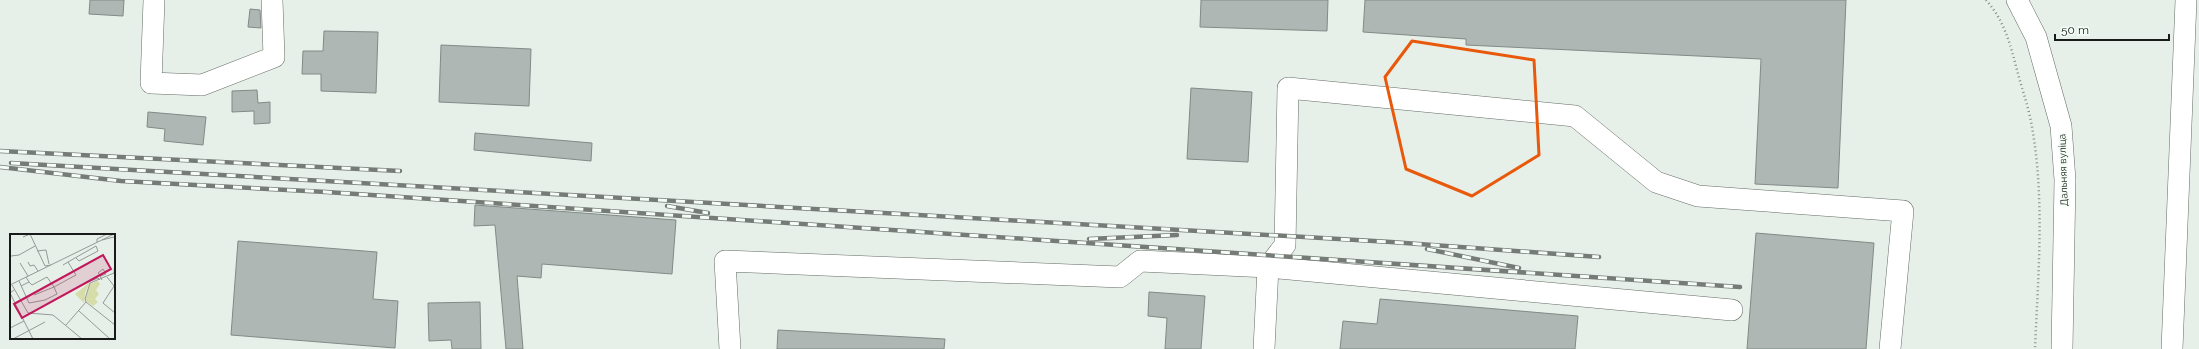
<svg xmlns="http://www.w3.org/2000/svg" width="2199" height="349" viewBox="0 0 2199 349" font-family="Raleway,sans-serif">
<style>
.building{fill:#aeb7b4;stroke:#818a87}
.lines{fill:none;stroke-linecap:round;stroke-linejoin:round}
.minor-casing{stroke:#656c66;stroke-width:22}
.path{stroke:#868c87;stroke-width:2.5;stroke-dasharray:1 3;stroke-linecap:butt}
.minor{stroke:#fff;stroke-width:21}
.rail-casing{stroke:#767b77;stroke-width:4.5}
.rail{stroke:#f4fdf6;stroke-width:3;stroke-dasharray:9;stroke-linecap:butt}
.marked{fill:none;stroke:#e8590c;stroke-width:3;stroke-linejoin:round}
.labels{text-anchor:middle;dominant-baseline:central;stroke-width:3.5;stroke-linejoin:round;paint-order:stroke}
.street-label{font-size:10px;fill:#181b19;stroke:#f4fdf6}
.inset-road{fill:none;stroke:#949a96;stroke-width:1}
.view{fill:#c2185b;fill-opacity:0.15;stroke:#c2185b;stroke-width:2}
.inset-edge{fill:none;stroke:#181b19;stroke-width:2}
</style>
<rect width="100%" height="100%" fill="#e7efe9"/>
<g class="building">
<polygon points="90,0 124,0 123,16 89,14"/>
<polygon points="1201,0 1328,0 1327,31 1200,27"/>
<polygon points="1365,0 1846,0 1838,188 1755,184 1761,59 1466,45 1466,39 1363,32"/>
<polygon points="250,9 260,10 261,28 248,27"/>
<polygon points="324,31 378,32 376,93 321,91 321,74 302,74 303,51 323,51"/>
<polygon points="441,45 531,49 529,106 439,102"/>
<polygon points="1191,88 1252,92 1248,162 1187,159"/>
<polygon points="257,90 258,103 270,102 270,123 254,124 254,111 232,112 232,91"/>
<polygon points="148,112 206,117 203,145 164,141 165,129 147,127"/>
<polygon points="475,133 592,143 591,161 474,150"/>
<polygon points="475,205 676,220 672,274 542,264 541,278 517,276 523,349 506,349 495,225 474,226"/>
<polygon points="1756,233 1874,243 1866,349 1747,349"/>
<polygon points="238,241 377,252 373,299 398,301 395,348 231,335"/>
<polygon points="1149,292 1205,296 1201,349 1165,349 1167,318 1148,316"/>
<polygon points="1380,299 1578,316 1575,349 1340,349 1343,321 1377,324"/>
<polygon points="480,302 481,349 452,349 451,340 429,341 428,303"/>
<polygon points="778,330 945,339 944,349 777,349"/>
</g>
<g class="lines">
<g class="minor-casing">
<g id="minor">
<polyline points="154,0 151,83 202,85 274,57 272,0"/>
<polyline points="2017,0 2036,37 2061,126 2065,180 2062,349"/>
<polyline points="730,349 725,261 1120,277 1140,261 1268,267 1285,245 1288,88 1575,116 1656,182 1698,196 1903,211 1890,349"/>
<polyline points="1264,349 1268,267 1732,310"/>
<polyline points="2172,349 2186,0"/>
</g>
</g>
<path class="path" d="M1986,0C2005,21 2011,47 2018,74C2023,92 2029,109 2032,127C2045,200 2038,276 2035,349"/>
<use href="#minor" class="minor"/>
<g class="rail-casing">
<g id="rail">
<polyline points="0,151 400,171"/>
<polyline points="11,163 1391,242 1599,257"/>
<polyline points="0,167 121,181 326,192 1740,287"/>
<polyline points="667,206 708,213"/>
<polyline points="1089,239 1177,235"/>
<polyline points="1427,249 1519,268"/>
</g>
</g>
<use href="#rail" class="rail"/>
</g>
<path class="marked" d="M1412,41L1534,60L1539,155L1472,196L1406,169L1385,77Z"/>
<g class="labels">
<g class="street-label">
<text transform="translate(2063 170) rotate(-92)">Дальняя вуліца</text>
</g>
</g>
<g transform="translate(10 234)">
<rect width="105" height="105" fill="#e7efe9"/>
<path d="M88,47L90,50L86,56L89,60L85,65L88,68L83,72L75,66L80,50ZM80,48L75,59L74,69L65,60Z" fill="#d7dda9"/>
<path class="inset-road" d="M13,3L20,0L35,32L41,31M92,6L104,3M87,8V5L97,0M27,17L36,16L39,30M1,22L9,21L25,12M105,27L104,39L80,49L75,65L76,68L105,91M18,28L20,32L24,31L28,37M58,28L86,12L88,17L69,27L66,24M10,29L18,42M91,42L88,39L93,35L96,40L91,42H90L92,46M97,43L104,52L93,69L105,79M9,47L19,69L35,66L47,60L44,53L66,41L58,28L53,31M19,48L22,51L37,43L44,53L24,61M78,48L88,44L90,46M0,51L104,0M2,51L18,79L43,81L72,105M11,52L19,48L16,43M4,56L0,59L14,87M69,77L100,105M56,91L76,68M0,94L14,87L23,105M3,105L35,88"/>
<path class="view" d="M93,21L101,35L12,84L4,70Z"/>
<rect width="105" height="105" class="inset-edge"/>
</g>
<path d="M2055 34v6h114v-6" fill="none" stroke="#181b19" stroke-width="2"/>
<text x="2061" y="34" font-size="12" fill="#181b19" stroke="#f4fdf6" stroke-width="3" paint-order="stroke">50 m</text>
</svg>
